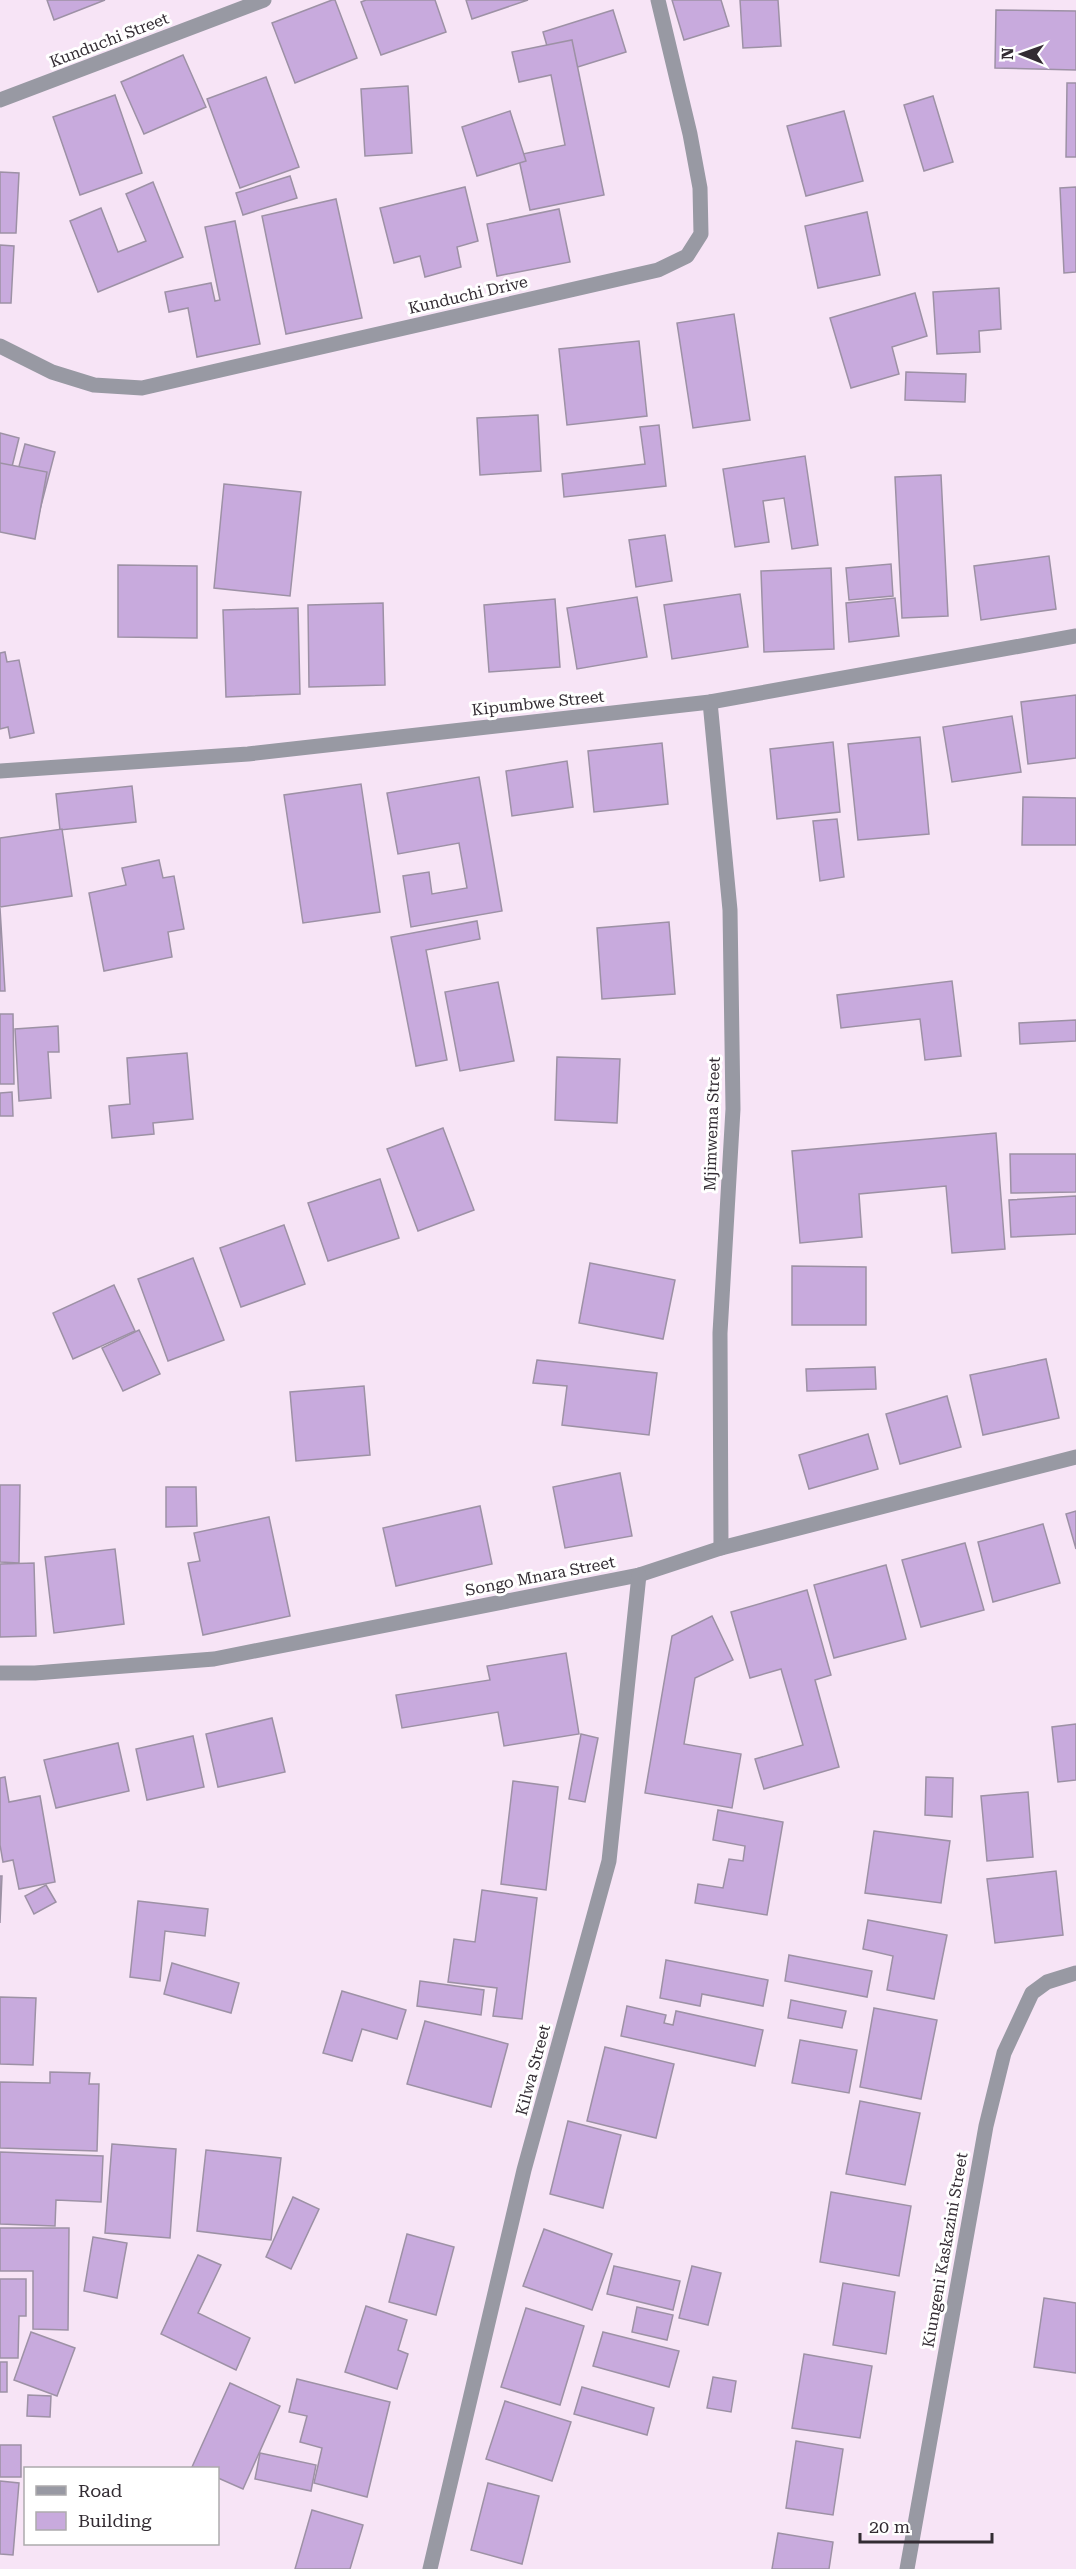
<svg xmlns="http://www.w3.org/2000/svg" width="1076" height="2569" viewBox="0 0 1076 2569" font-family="'Roboto Serif',serif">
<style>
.building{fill:#c8aadd;stroke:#9d91a5;stroke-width:1.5}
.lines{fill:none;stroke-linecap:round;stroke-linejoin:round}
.minor{stroke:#9899a3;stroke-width:15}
.labels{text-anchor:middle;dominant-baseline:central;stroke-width:6;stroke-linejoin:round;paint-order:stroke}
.street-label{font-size:16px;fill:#332c33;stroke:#fff}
</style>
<rect width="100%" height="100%" fill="#f7e4f6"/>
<g class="building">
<polygon points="47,0 105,0 54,20"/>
<polygon points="332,0 335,0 357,58 295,83 272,23"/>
<polygon points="366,0 435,0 446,32 381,55 361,2"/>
<polygon points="466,0 528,0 472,19"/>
<polygon points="672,0 721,0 729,26 684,40"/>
<polygon points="740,0 778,0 781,46 743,48"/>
<polygon points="613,10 626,52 555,74 543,32"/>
<polygon points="996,10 1076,11 1076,70 995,68"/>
<polygon points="572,40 604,195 530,210 518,155 565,145 551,75 519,82 512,52"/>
<polygon points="183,55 206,107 144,134 121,82"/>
<polygon points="266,77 299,167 240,188 207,99"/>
<polygon points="1067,83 1076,83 1076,157 1066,157"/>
<polygon points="408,86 412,153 365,156 361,89"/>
<polygon points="115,95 142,173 80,195 53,117"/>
<polygon points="933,96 953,162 924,171 904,105"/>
<polygon points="510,111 526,161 477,176 462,127"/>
<polygon points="844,111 863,181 806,196 787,126"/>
<polygon points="0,172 19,173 16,233 0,233"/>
<polygon points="290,176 297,198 243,215 236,193"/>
<polygon points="153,182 183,257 98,292 70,221 101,208 118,252 146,241 126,194"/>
<polygon points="465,187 478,241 457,247 461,267 425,277 420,256 394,263 380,208"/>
<polygon points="1076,187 1076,272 1064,273 1060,188"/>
<polygon points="336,199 362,318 286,334 262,216"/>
<polygon points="559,209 570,262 497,276 487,224"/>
<polygon points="867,212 880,275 818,288 805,226"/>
<polygon points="235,221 260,344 197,357 188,308 169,312 165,292 211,283 215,301 220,300 205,227"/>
<polygon points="0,245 14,246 11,303 0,303"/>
<polygon points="999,288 1001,329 979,331 980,352 937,354 933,292"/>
<polygon points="915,293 927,336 892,347 899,374 851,388 830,318"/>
<polygon points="734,314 750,420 693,428 677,323"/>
<polygon points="639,341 647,416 567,425 559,349"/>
<polygon points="906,372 966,374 965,402 905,400"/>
<polygon points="538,415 541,471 480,475 477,418"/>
<polygon points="659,425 666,486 564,497 562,474 645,464 640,427"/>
<polygon points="0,433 19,438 8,483 14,485 25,444 55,452 36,525 0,516"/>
<polygon points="805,456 818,545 792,549 784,498 763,501 769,542 735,547 723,469"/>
<polygon points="0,463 47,472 35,539 0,532"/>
<polygon points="941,475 948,616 902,618 895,477"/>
<polygon points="224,484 301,492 290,596 214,588"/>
<polygon points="665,535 672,581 636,587 629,540"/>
<polygon points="1049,556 1056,609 981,620 974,566"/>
<polygon points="891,564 893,596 849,600 846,568"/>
<polygon points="118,565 197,566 197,638 118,637"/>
<polygon points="831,568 834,649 764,652 761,571"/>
<polygon points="740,594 748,647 672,659 664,605"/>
<polygon points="637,597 647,657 577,669 567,608"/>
<polygon points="895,598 899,636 849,642 846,603"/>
<polygon points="555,599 560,667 489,672 484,605"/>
<polygon points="383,603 385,685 309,687 308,605"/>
<polygon points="298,608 300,694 226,697 223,610"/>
<polygon points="5,652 7,662 19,660 34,733 10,738 8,727 0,729 0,653"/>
<polygon points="1076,695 1076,758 1028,764 1021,702"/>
<polygon points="1012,716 1021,772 952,782 943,727"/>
<polygon points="920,737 929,834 858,840 848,744"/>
<polygon points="833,742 840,812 777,819 770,749"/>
<polygon points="662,743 668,804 594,812 588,751"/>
<polygon points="567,761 573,807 512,816 506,771"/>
<polygon points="479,777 502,911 411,927 403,876 429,872 432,894 467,888 459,843 398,854 387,793"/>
<polygon points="361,784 380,912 303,923 284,795"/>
<polygon points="132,786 136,822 60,830 56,794"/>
<polygon points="1023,797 1076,798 1076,845 1022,845"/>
<polygon points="837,819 844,877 820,881 813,821"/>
<polygon points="62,829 72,896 0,907 0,838"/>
<polygon points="159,860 163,878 174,876 184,929 168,932 172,957 104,971 89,893 126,885 122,868"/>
<polygon points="0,908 5,991 0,991"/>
<polygon points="477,921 480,939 426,950 447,1060 416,1066 391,937"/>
<polygon points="669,922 675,994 602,999 597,928"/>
<polygon points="952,981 961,1056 925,1060 920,1019 841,1028 837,995"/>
<polygon points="498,982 514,1061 460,1071 445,992"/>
<polygon points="0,1014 13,1014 14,1084 0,1084"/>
<polygon points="1076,1020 1076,1041 1020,1044 1019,1023"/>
<polygon points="58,1026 59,1052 48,1052 51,1098 19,1101 15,1029"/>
<polygon points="187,1053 193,1119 153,1123 154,1134 112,1138 109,1106 130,1104 127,1058"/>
<polygon points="557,1057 620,1059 617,1123 555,1120"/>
<polygon points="12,1092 13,1116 0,1116 0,1093"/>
<polygon points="443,1128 474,1210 418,1231 387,1149"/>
<polygon points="996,1133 1005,1249 952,1253 946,1186 859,1194 862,1237 800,1243 792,1151"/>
<polygon points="1010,1154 1076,1154 1076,1192 1011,1193"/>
<polygon points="380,1179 399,1238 328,1261 308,1203"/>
<polygon points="1076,1196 1076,1234 1011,1237 1009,1200"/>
<polygon points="284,1225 305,1284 241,1307 220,1248"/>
<polygon points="193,1258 224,1340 168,1361 138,1279"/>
<polygon points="590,1263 675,1280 663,1339 579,1323"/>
<polygon points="792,1266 866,1267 866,1325 792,1325"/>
<polygon points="114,1285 135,1331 73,1359 53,1313"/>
<polygon points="139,1330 160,1374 123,1391 102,1348"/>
<polygon points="1046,1359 1059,1418 983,1435 970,1375"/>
<polygon points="537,1360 657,1373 649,1435 562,1425 567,1386 533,1383"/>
<polygon points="875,1367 876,1389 807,1391 806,1369"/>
<polygon points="364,1386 370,1455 296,1461 290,1392"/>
<polygon points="947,1396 961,1447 900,1464 886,1414"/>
<polygon points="868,1434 878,1469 809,1489 799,1455"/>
<polygon points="620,1473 632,1536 565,1548 553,1487"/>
<polygon points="0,1485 20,1485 19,1563 0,1562"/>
<polygon points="166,1487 196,1487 197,1526 166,1527"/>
<polygon points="480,1506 492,1564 396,1586 383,1528"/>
<polygon points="1076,1511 1076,1549 1066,1514"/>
<polygon points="269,1517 290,1616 203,1635 188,1563 200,1561 194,1533"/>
<polygon points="1043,1524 1060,1583 993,1602 978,1542"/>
<polygon points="965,1543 984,1610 921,1627 902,1560"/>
<polygon points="115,1549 124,1624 54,1633 45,1557"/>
<polygon points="34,1563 36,1636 0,1637 0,1564"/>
<polygon points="886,1565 906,1639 834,1658 814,1585"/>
<polygon points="807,1590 831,1675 815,1680 839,1767 764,1789 755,1759 803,1745 781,1669 750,1678 731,1612"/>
<polygon points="712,1616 733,1660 695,1678 684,1744 741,1754 732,1808 645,1793 672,1636"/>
<polygon points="566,1653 579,1734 504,1746 498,1712 402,1728 396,1695 490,1680 487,1666"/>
<polygon points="272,1718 285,1772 218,1787 206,1734"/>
<polygon points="1076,1724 1076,1780 1058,1782 1052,1727"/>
<polygon points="581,1734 598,1738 585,1802 569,1799"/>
<polygon points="193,1736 204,1787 147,1800 136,1749"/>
<polygon points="118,1743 129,1791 56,1808 44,1760"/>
<polygon points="5,1777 9,1802 40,1796 55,1882 19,1889 13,1860 3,1862 0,1845 0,1778"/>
<polygon points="926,1777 953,1778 952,1817 925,1815"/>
<polygon points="513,1781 558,1787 546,1890 501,1884"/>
<polygon points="1028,1792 1033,1857 987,1861 981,1796"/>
<polygon points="718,1810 783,1822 767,1915 695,1903 698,1884 723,1888 729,1859 743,1861 745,1846 713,1840"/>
<polygon points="874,1831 950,1841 941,1903 865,1893"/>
<polygon points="1056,1871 1063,1935 995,1943 987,1879"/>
<polygon points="0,1876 2,1876 0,1923"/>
<polygon points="46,1885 56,1902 34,1914 25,1896"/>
<polygon points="482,1890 537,1898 522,2019 493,2016 497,1988 448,1982 454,1939 475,1942"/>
<polygon points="138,1901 208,1909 205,1936 165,1931 160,1981 130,1977"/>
<polygon points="868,1920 947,1935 934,1999 887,1990 893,1956 863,1949"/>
<polygon points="789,1955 872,1971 867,1997 785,1981"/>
<polygon points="666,1960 768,1980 763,2006 702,1994 700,2006 660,1998"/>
<polygon points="172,1963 239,1983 231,2013 164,1994"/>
<polygon points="420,1981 484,1990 481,2015 417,2006"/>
<polygon points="342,1991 406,2010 397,2039 362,2029 352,2061 323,2053"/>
<polygon points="0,1997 36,1998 33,2065 0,2064"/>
<polygon points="791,2000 846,2011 842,2028 788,2018"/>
<polygon points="627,2006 666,2015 664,2023 673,2025 676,2011 763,2030 755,2066 621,2036"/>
<polygon points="874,2008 937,2020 921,2099 860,2087"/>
<polygon points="425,2021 508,2044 491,2107 407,2084"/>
<polygon points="800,2040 857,2050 849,2093 792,2083"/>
<polygon points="605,2047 674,2064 656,2138 587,2121"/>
<polygon points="50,2072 90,2073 89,2084 99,2084 97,2151 0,2148 0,2082 50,2083"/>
<polygon points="860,2101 920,2113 905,2185 846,2174"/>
<polygon points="568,2121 621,2135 603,2208 550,2194"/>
<polygon points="112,2144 176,2149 170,2238 105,2233"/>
<polygon points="206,2150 281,2158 271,2240 197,2231"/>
<polygon points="0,2152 103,2156 101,2202 56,2200 55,2226 0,2224"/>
<polygon points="831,2192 911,2206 899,2276 820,2262"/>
<polygon points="293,2197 319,2209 291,2269 266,2257"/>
<polygon points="0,2228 69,2228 68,2330 33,2329 33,2271 0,2271"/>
<polygon points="544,2229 612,2254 592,2310 523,2286"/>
<polygon points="407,2234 454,2247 436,2315 389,2302"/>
<polygon points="93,2237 127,2243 117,2298 84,2291"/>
<polygon points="198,2255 221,2265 198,2313 250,2338 236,2370 161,2334"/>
<polygon points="614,2266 680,2281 673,2310 607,2294"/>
<polygon points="692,2266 721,2273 708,2325 679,2318"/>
<polygon points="0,2279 26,2279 26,2316 19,2316 18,2358 0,2358"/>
<polygon points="843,2283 895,2292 886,2354 833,2345"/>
<polygon points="1044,2298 1076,2303 1076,2373 1034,2367"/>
<polygon points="366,2306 407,2320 398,2350 408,2354 397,2389 345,2372"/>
<polygon points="637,2307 673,2315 667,2340 632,2332"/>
<polygon points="526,2308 584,2326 560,2405 501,2387"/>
<polygon points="31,2332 75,2348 57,2396 14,2380"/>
<polygon points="603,2332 679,2351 669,2387 593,2366"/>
<polygon points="804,2354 872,2366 860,2438 792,2428"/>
<rect x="0" y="2362" width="7" height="30"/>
<polygon points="713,2377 736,2381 731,2412 707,2408"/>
<polygon points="297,2379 390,2402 367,2497 314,2483 322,2448 300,2442 307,2416 289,2412"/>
<polygon points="230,2383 280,2406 243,2489 218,2478 218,2468 192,2467"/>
<polygon points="582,2387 654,2408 647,2435 574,2414"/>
<polygon points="28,2395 51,2396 50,2417 27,2416"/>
<polygon points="505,2401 571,2422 552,2481 486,2459"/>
<polygon points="796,2441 843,2449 833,2515 786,2508"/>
<rect x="0" y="2445" width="21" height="32"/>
<polygon points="260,2453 316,2465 311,2491 255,2479"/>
<polygon points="0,2481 19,2483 13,2555 0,2554"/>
<polygon points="488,2483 539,2496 522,2564 471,2550"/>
<polygon points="312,2510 363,2525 350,2569 295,2569"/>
<polygon points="778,2533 833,2542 829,2569 772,2569"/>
</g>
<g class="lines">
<g class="minor">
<polyline points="0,100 264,0"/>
<polyline points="0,346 52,372 94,385 142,388 658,270 687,256 701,234 700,188 690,134 658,0"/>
<polyline points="710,702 730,910 733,1109 720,1333 721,1548"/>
<polyline points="0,771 248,754 710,702 1076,636"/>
<polyline points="0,1673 35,1673 214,1659 639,1575 721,1548 1076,1457"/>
<polyline points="430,2569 524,2170 609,1861 639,1575"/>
<polyline points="907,2569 986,2126 1004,2053 1032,1993 1047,1982 1076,1973"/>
</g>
</g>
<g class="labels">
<g class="street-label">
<text transform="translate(109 40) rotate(-21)">Kunduchi Street</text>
<text transform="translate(468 295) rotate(-13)">Kunduchi Drive</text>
<text transform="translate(538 703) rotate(-6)">Kipumbwe Street</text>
<text transform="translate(712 1124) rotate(-88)">Mjimwema Street</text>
<text transform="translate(540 1576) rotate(-11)">Songo Mnara Street</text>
<text transform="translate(533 2070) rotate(-75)">Kilwa Street</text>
<text transform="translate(945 2250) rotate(-80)">Kiungeni Kaskazini Street</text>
</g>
</g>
<rect x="24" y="2467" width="195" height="78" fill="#ffffff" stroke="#adabad" stroke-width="1.5"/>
<rect x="36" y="2486" width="30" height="9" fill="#9899a3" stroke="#adabad" stroke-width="1.5"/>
<text x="78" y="2497" font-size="18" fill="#332c33">Road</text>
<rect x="36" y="2512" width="30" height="18" fill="#c8aadd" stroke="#adabad" stroke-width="1.5"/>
<text x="78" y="2527" font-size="18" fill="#332c33">Building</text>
<g transform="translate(1022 54) rotate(271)" stroke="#ffffff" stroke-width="4.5" paint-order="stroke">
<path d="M0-4.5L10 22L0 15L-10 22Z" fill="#332c33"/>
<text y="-9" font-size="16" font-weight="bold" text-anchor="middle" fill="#332c33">N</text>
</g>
<path d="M860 2533v9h132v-9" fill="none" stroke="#332c33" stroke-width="3"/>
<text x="869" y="2533" font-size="18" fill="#332c33" stroke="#ffffff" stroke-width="4.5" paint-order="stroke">20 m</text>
</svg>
